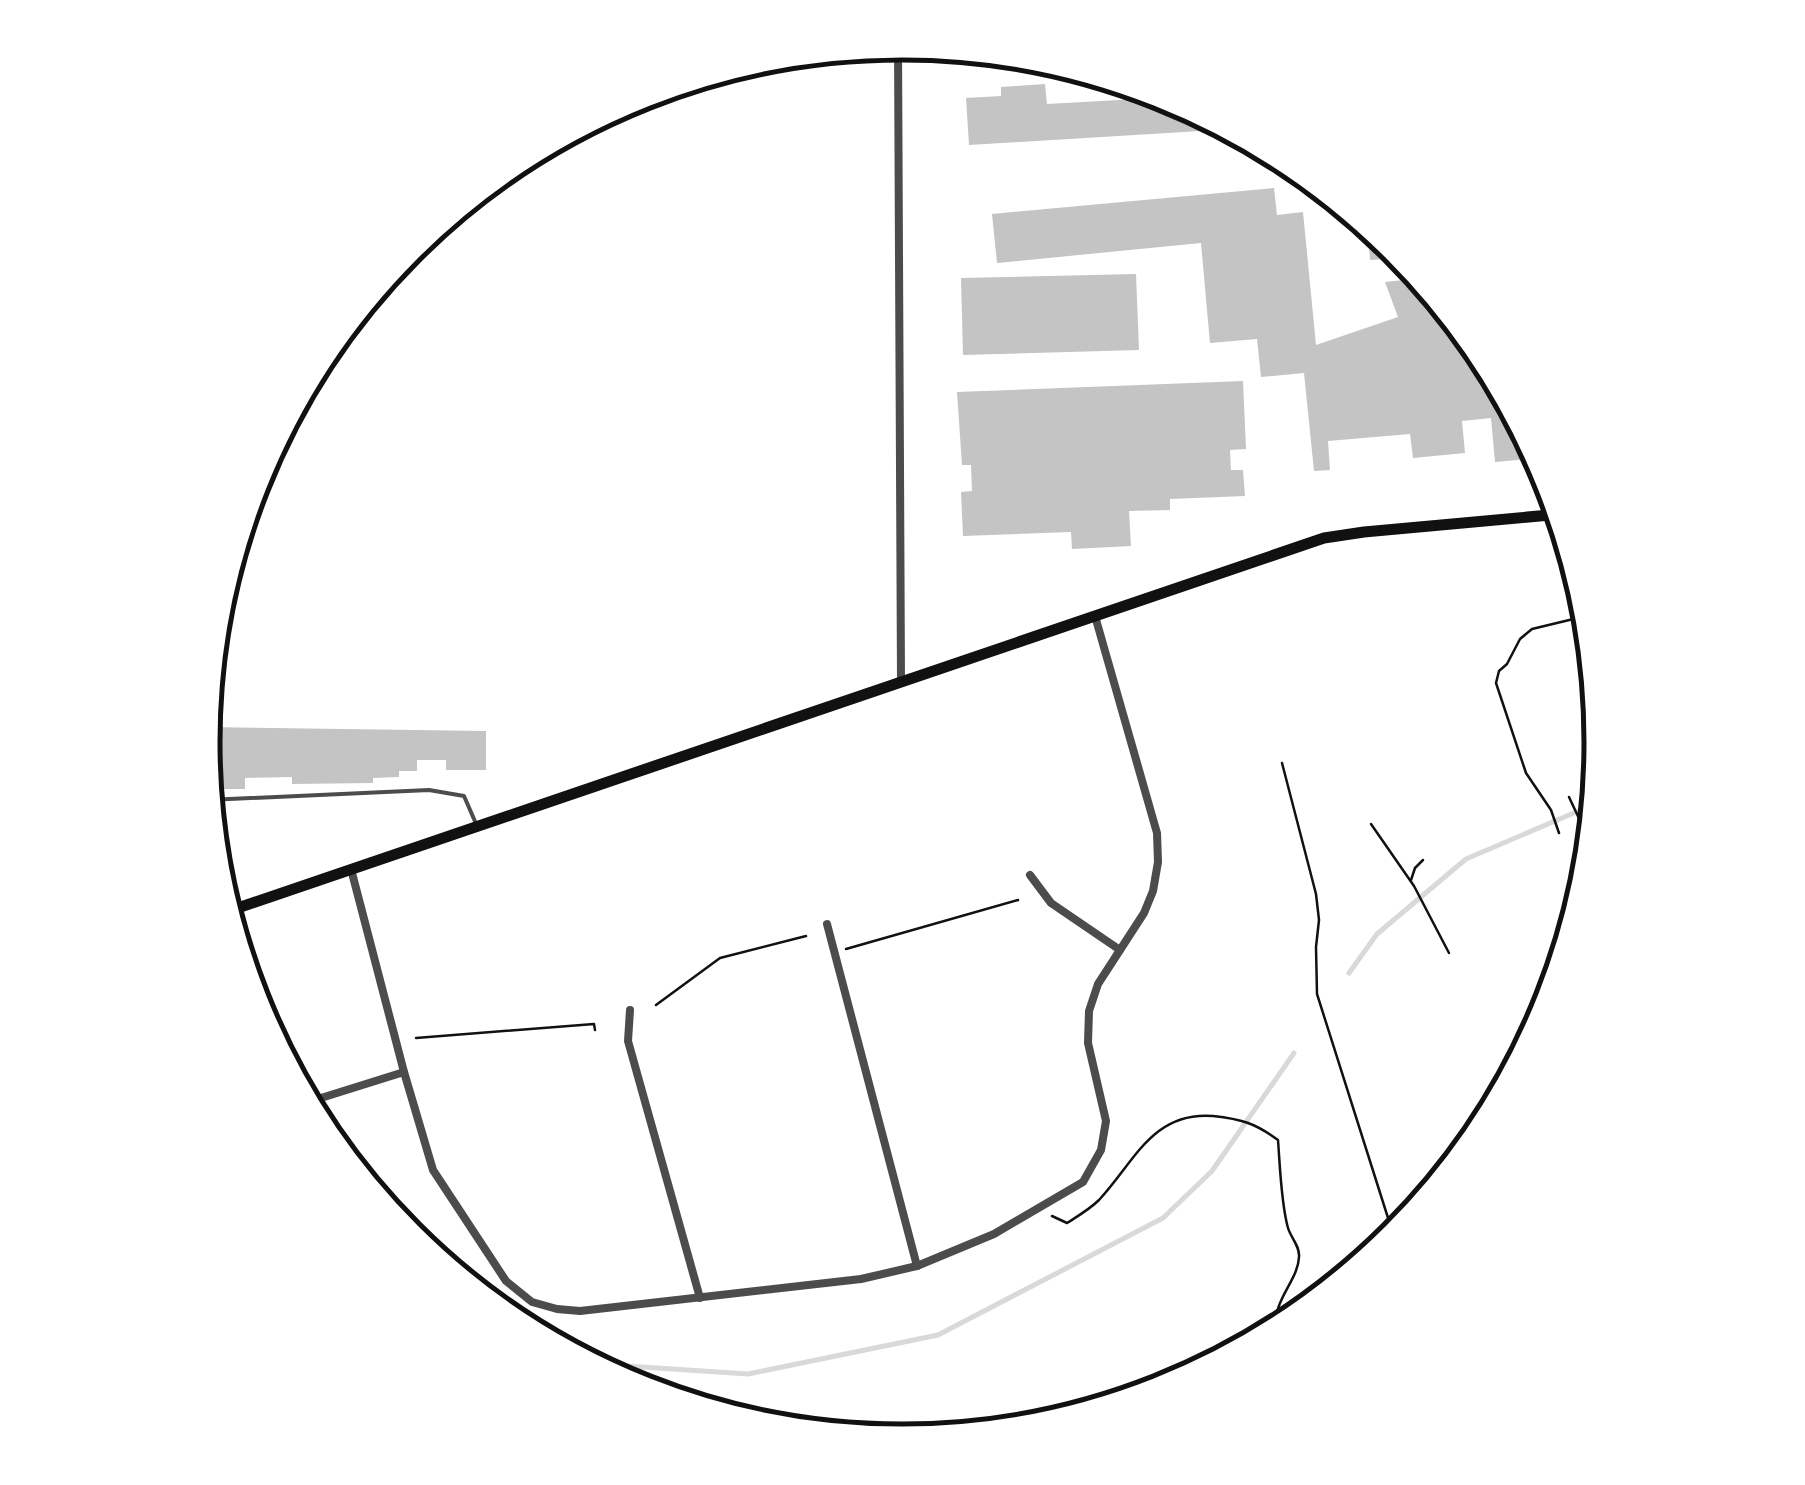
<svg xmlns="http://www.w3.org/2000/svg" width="1805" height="1485" viewBox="0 0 1805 1485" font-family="Signika,sans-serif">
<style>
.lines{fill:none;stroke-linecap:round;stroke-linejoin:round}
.stream{stroke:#d9d9d9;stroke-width:5}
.building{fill:#c4c4c4}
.path{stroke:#111;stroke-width:2.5}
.service{stroke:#4c4c4c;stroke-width:4}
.minor{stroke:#4c4c4c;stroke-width:8}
.secondary{stroke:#111;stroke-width:11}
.rim{fill:none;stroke:#111;stroke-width:5}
</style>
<rect width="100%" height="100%" fill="#fff"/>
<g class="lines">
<g class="stream">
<polyline points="1349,973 1377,934 1466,859 1597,803"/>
<polyline points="576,1358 612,1365 748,1374 938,1335 1163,1218 1212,1171 1294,1053"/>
</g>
</g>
<g class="building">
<polygon points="1045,84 1047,104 1173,97 1233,129 969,145 966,98 1001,96 1001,87"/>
<polygon points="1274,188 1277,215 1303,212 1316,345 1398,317 1385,282 1423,278 1485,354 1540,458 1495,462 1491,418 1462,421 1465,453 1413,458 1410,434 1328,441 1330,470 1314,471 1304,373 1261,377 1257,339 1210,343 1201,243 997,263 992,214"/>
<polygon points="1368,223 1398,248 1407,258 1370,260"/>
<polygon points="1136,274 1139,350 963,355 961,278"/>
<polygon points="1243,381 1246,449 1230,450 1231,470 1243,470 1245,496 1170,499 1170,510 1129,511 1131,546 1072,549 1071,532 963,536 961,492 972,491 971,465 962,465 957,392"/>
<polygon points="204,727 486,731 486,770 446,770 446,760 417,760 417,771 399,771 399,777 373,778 373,783 292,784 292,777 245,778 245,789 207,789 203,742"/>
</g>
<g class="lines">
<g class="path">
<polyline points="1282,763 1316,894 1319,920 1316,947 1317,994 1395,1240"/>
<polyline points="1569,797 1583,827"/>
<polyline points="1371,824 1414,886 1449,953"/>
<polyline points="1559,833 1551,810 1526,773 1496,683 1499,671 1507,664 1520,639 1532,629 1590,615"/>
<polyline points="1411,880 1415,868 1423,860"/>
<polyline points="846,949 1018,900"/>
<polyline points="656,1005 720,958 806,936"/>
<polyline points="416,1038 594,1024 595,1030"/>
<path d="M1052,1216L1067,1223C1078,1216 1090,1209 1099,1200C1134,1163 1152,1111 1213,1116C1241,1119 1255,1123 1278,1140C1280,1166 1281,1203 1288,1228C1291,1238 1300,1246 1299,1257C1298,1282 1271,1300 1276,1333"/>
<polyline points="504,1317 532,1315"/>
</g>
<polyline class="service" points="208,800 429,790 464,796 477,826"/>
<g class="minor">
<polyline points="898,43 901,681"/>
<polyline points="351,869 404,1072 433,1170 506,1281 532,1302 557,1309 580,1311 861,1279 917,1266 994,1234 1083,1182 1101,1150 1106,1121 1088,1043 1089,1011 1098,984 1144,913 1153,891 1158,862 1157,833 1095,616"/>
<polyline points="1030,875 1051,903 1120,950"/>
<polyline points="827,924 917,1266"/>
<polyline points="630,1010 628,1041 700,1298"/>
<polyline points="305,1103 404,1072"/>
</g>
<polyline class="secondary" points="226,912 1324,538 1364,532 1561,514"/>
</g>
<path d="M0 0H1805V1485H0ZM220 742a682 682 0 1 1 1364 0a682 682 0 1 1-1364 0Z" fill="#fff" fill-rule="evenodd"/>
<path class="rim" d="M220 742a682 682 0 1 1 1364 0a682 682 0 1 1-1364 0Z"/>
</svg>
